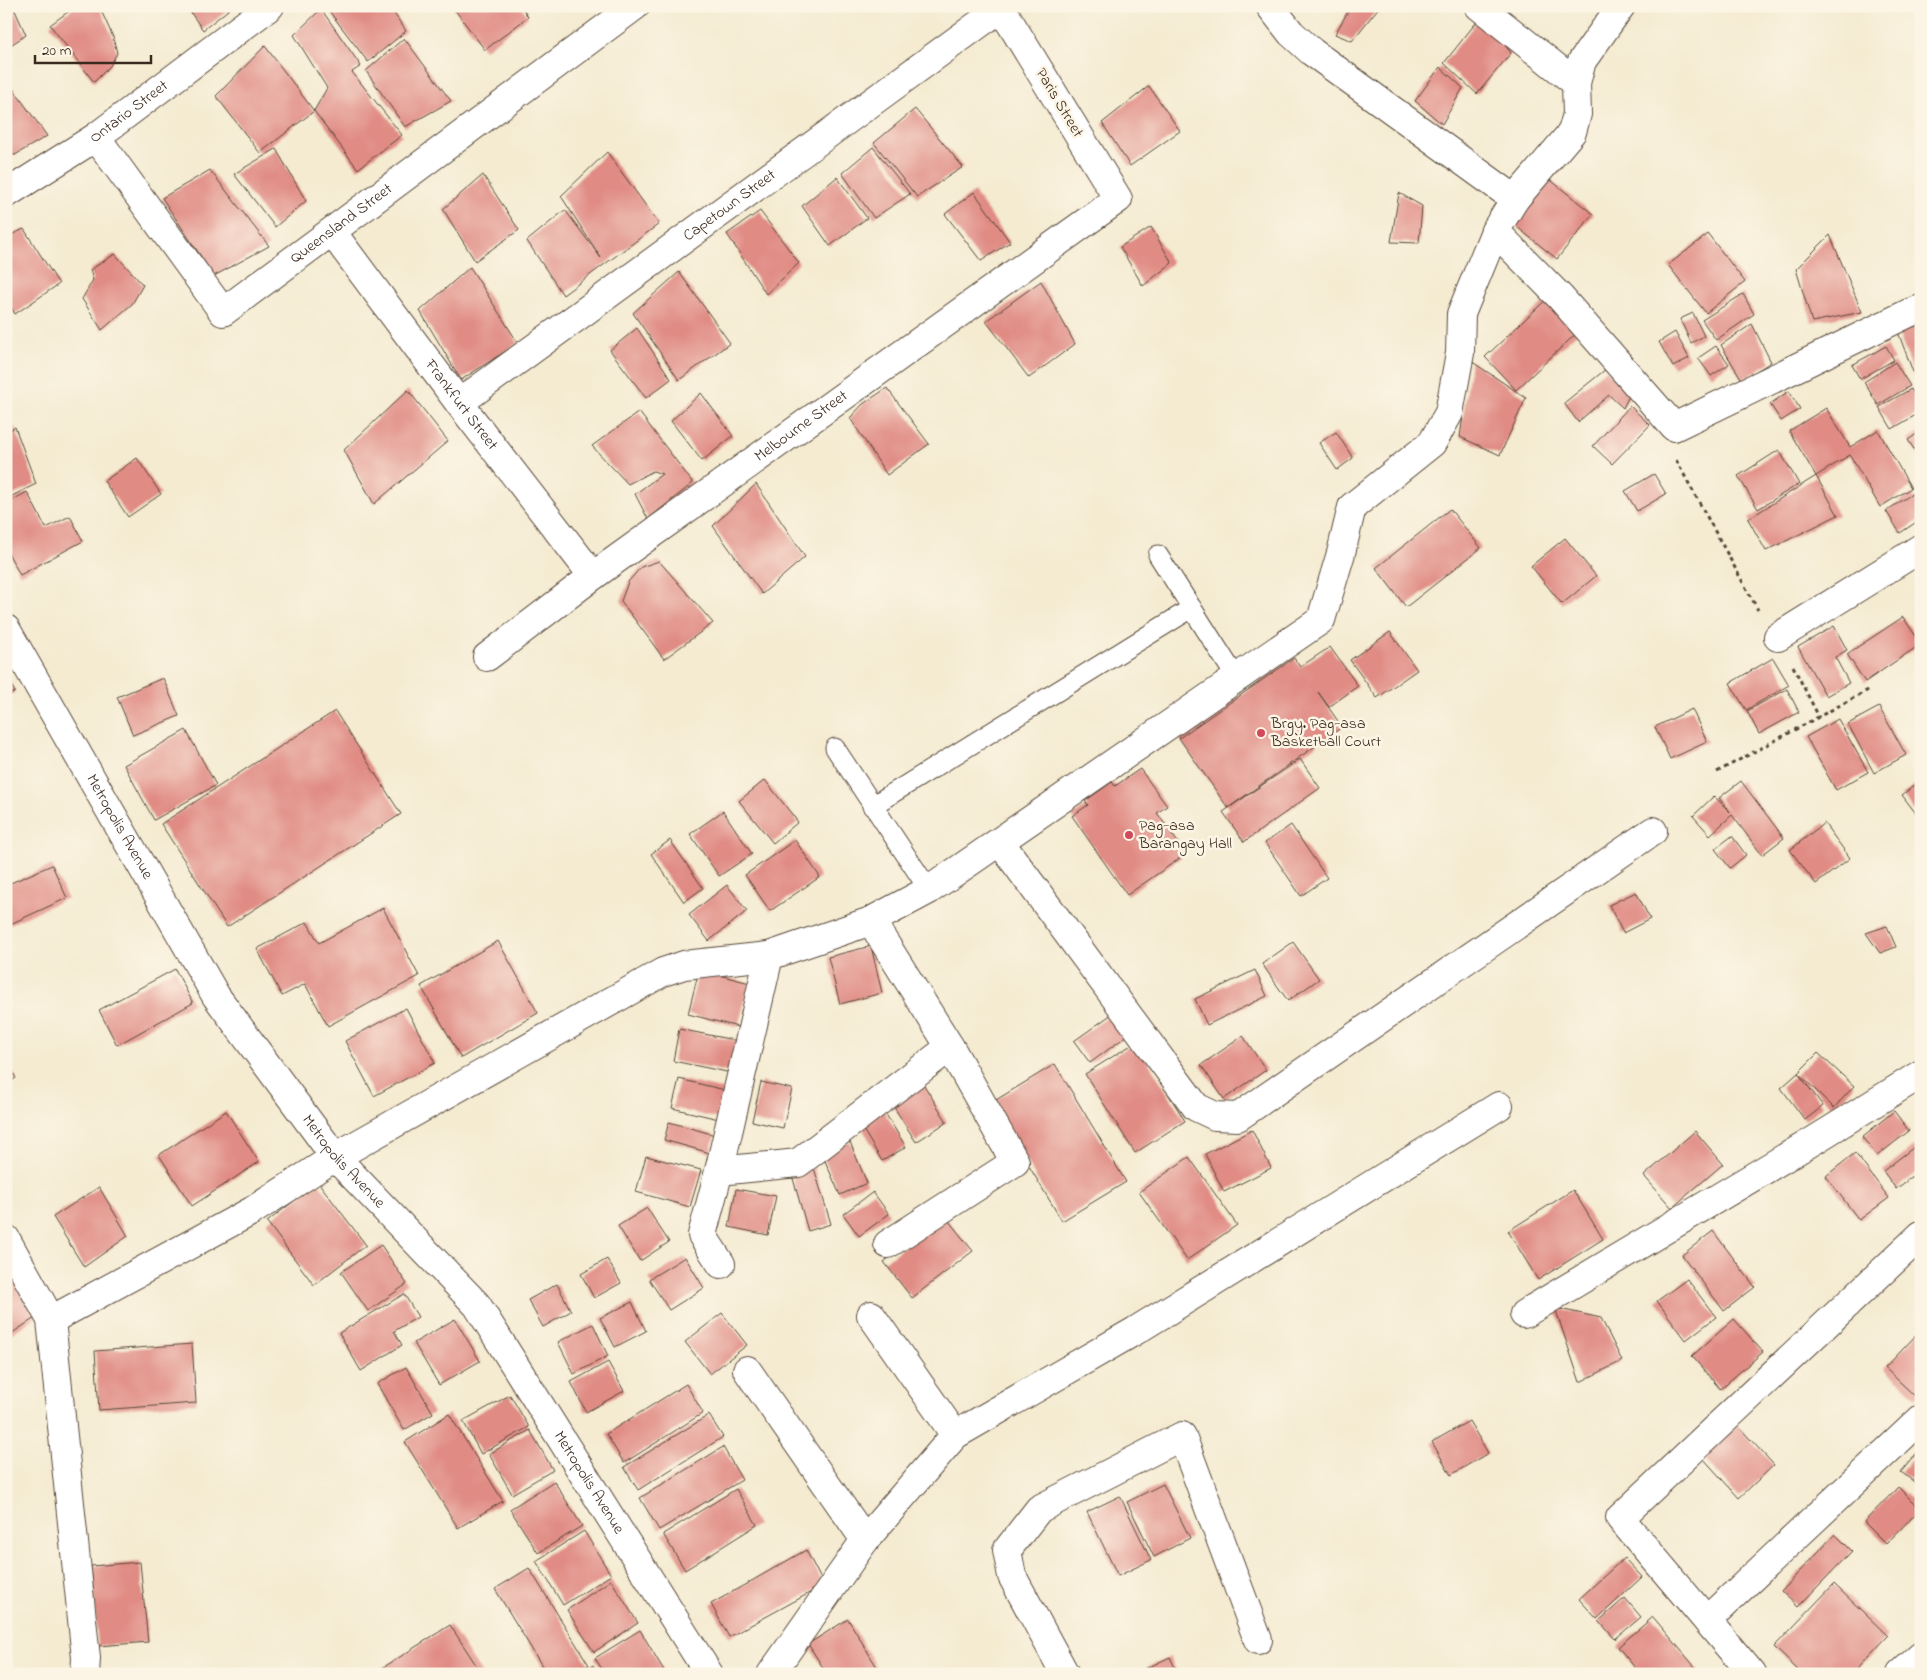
<svg xmlns="http://www.w3.org/2000/svg" width="1927" height="1680" viewBox="0 0 1927 1680" font-family="'Indie Flower',sans-serif">
<style>
.building{fill:#e08b84}
.lines{fill:none;stroke-linecap:round;stroke-linejoin:round}
.lane-casing{stroke:#574739;stroke-width:21}
.street-casing{stroke:#574739;stroke-width:30}
.path{stroke:#574739;stroke-width:3;stroke-dasharray:4 4;stroke-linecap:butt}
.lane{stroke:#fff;stroke-width:19}
.street{stroke:#fff;stroke-width:28}
.poi-dot{fill:#d1495b;stroke:#fcf5e5;stroke-width:2}
.labels{text-anchor:middle;dominant-baseline:central;stroke-width:5;stroke-linejoin:round;paint-order:stroke}
.street-label{font-size:16px;fill:#3b2a1e;stroke:#fcf5e5}
.poi-label{font-size:16px;fill:#3b2a1e;stroke:#fcf5e5;text-anchor:start}
</style>
<rect width="100%" height="100%" fill="#fcf5e5"/>
<filter id="ink" filterUnits="userSpaceOnUse"><feTurbulence type="fractalNoise" baseFrequency=".02" numOctaves="2"/><feDisplacementMap in="SourceGraphic" scale="10" xChannelSelector="R" yChannelSelector="G"/><feConvolveMatrix kernelMatrix="1 2 1 2 8 2 1 2 1" color-interpolation-filters="sRGB"/></filter>
<filter id="wash" filterUnits="userSpaceOnUse"><feTurbulence type="fractalNoise" baseFrequency=".0096" numOctaves="4" result="noise"/><feDisplacementMap in="SourceGraphic" scale="20" xChannelSelector="R" yChannelSelector="G"/><feGaussianBlur stdDeviation="1.12" result="paint"/><feColorMatrix in="noise" values="0 0 0 0 0 0 0 0 0 0 0 0 0 0 0 0 0 1.4 0 .05"/><feComposite in="paint" operator="in"/></filter>
<g filter="url(#wash)">
<rect width="100%" height="100%" fill="#f4ebd1"/>
<g id="blocks">
<g class="building">
<polygon points="6,6 13,6 26,35 6,48"/>
<polygon points="76,6 99,6 113,37 117,53 110,66 94,82 50,25"/>
<polygon points="186,6 233,6 203,30"/>
<polygon points="327,6 389,6 406,31 368,62 326,7"/>
<polygon points="452,6 521,6 528,17 485,50"/>
<polygon points="1351,6 1380,6 1352,41 1335,34"/>
<polygon points="321,9 361,66 352,72 402,135 358,169 314,111 327,88 294,35"/>
<polygon points="1482,15 1511,53 1477,94 1444,63"/>
<polygon points="404,38 451,101 405,127 366,71"/>
<polygon points="265,46 314,111 260,153 216,96"/>
<polygon points="1440,67 1463,88 1442,124 1415,101"/>
<polygon points="6,79 47,136 15,155 6,154"/>
<polygon points="1149,86 1180,131 1130,166 1102,123"/>
<polygon points="915,109 963,167 917,197 874,143"/>
<polygon points="873,147 910,194 874,218 842,173"/>
<polygon points="276,149 306,201 275,227 234,174"/>
<polygon points="607,152 659,224 563,295 527,241 565,210 601,258 561,196"/>
<polygon points="210,170 269,246 214,276 162,198"/>
<polygon points="483,175 519,230 475,261 443,209"/>
<polygon points="837,177 867,218 830,246 802,206"/>
<polygon points="1548,178 1593,214 1557,259 1512,223"/>
<polygon points="974,192 1010,242 981,261 945,214"/>
<polygon points="1399,193 1422,206 1419,243 1391,242"/>
<polygon points="760,211 799,263 766,294 727,234"/>
<polygon points="1151,227 1172,263 1143,286 1120,247"/>
<polygon points="24,229 59,284 15,314 6,299 6,237"/>
<polygon points="1708,234 1745,282 1706,313 1668,265"/>
<polygon points="1830,235 1862,312 1812,322 1796,269"/>
<polygon points="115,254 143,285 132,304 102,330 82,299 93,280 90,270"/>
<polygon points="470,267 518,343 461,380 420,311"/>
<polygon points="679,272 730,343 679,380 633,313"/>
<polygon points="1041,281 1075,344 1029,378 986,321"/>
<polygon points="1552,294 1583,327 1516,390 1485,357"/>
<polygon points="1743,294 1754,314 1716,340 1702,320"/>
<polygon points="1693,313 1704,336 1691,343 1680,319"/>
<polygon points="1752,324 1771,362 1742,380 1721,345"/>
<polygon points="1919,325 1921,378 1916,380 1898,332"/>
<polygon points="637,328 671,379 646,398 610,350"/>
<polygon points="1675,332 1689,358 1673,367 1659,342"/>
<polygon points="1716,346 1729,364 1711,376 1698,358"/>
<polygon points="1886,346 1894,360 1860,379 1852,365"/>
<polygon points="1471,361 1526,398 1500,455 1460,437"/>
<polygon points="1895,362 1910,386 1878,405 1864,382"/>
<polygon points="1606,369 1631,392 1623,408 1609,395 1578,422 1564,403"/>
<polygon points="887,388 929,444 887,475 850,418 863,404"/>
<polygon points="1911,389 1921,405 1921,412 1892,429 1879,407"/>
<polygon points="408,390 448,441 374,504 344,450"/>
<polygon points="1789,391 1800,409 1781,421 1770,404"/>
<polygon points="701,393 733,436 702,461 671,421"/>
<polygon points="1630,406 1650,425 1612,464 1593,446"/>
<polygon points="1826,408 1850,447 1878,430 1911,488 1880,507 1850,455 1816,476 1789,431"/>
<polygon points="639,412 693,483 648,519 635,494 662,474 653,471 628,484 592,446"/>
<polygon points="15,427 36,484 6,499 6,433"/>
<polygon points="1921,431 1921,460 1908,440"/>
<polygon points="1336,432 1353,458 1337,470 1319,443"/>
<polygon points="1779,450 1799,484 1758,509 1738,476"/>
<polygon points="137,458 161,494 128,517 104,481"/>
<polygon points="1654,474 1666,494 1637,511 1625,491"/>
<polygon points="1816,476 1838,515 1766,551 1748,519"/>
<polygon points="756,484 805,557 762,594 713,526"/>
<polygon points="27,492 46,528 70,516 83,541 20,575 6,549 6,504"/>
<polygon points="1912,494 1921,507 1921,519 1900,533 1886,511"/>
<polygon points="1450,509 1481,548 1406,607 1376,568"/>
<polygon points="1565,538 1596,576 1562,604 1531,566"/>
<polygon points="659,561 713,623 664,659 621,601 628,582 641,567"/>
<polygon points="1903,617 1921,644 1865,682 1847,654"/>
<polygon points="1834,626 1847,650 1835,657 1849,683 1826,696 1798,647"/>
<polygon points="1390,632 1417,670 1377,698 1350,660"/>
<polygon points="1330,647 1358,686 1329,707 1318,692 1342,727 1228,808 1179,738 1294,658 1300,667"/>
<polygon points="1773,658 1789,685 1746,710 1730,683"/>
<polygon points="6,675 15,692 6,697"/>
<polygon points="163,678 179,716 133,735 117,697"/>
<polygon points="1787,689 1799,712 1759,734 1747,711"/>
<polygon points="1879,707 1906,755 1874,773 1848,724"/>
<polygon points="1692,709 1707,742 1670,759 1655,727"/>
<polygon points="335,711 401,814 227,927 161,824"/>
<polygon points="1838,719 1868,772 1836,790 1806,737"/>
<polygon points="186,730 216,785 154,820 124,765"/>
<polygon points="1300,759 1320,788 1244,842 1223,812"/>
<polygon points="1140,769 1167,806 1157,813 1186,854 1127,895 1072,816 1088,805 1085,801 1112,782 1115,786"/>
<polygon points="765,780 798,822 773,843 739,801"/>
<polygon points="1921,780 1921,820 1902,795"/>
<polygon points="1741,781 1784,838 1762,855 1732,815 1710,835 1693,816 1714,796 1731,813 1719,798"/>
<polygon points="723,811 752,854 719,876 690,834"/>
<polygon points="1824,823 1850,858 1816,884 1790,850"/>
<polygon points="1291,825 1327,878 1301,896 1265,843"/>
<polygon points="1732,836 1746,855 1730,868 1715,849"/>
<polygon points="670,840 703,888 684,902 651,854"/>
<polygon points="795,840 820,877 770,911 745,875"/>
<polygon points="52,865 67,898 6,926 6,885"/>
<polygon points="727,885 747,911 709,941 689,915"/>
<polygon points="1636,892 1650,919 1623,933 1609,905"/>
<polygon points="383,908 419,976 328,1026 305,984 282,996 257,949 307,922 319,943"/>
<polygon points="1887,926 1896,947 1880,953 1866,933"/>
<polygon points="498,941 538,1013 461,1058 421,986"/>
<polygon points="1293,942 1319,979 1288,1001 1262,964"/>
<polygon points="871,946 882,993 840,1004 828,957"/>
<polygon points="175,969 193,1003 117,1045 99,1010"/>
<polygon points="699,970 750,983 738,1027 688,1014"/>
<polygon points="1255,970 1267,996 1207,1025 1195,999"/>
<polygon points="406,1008 435,1063 374,1096 345,1041"/>
<polygon points="1112,1014 1128,1035 1090,1063 1074,1041"/>
<polygon points="679,1029 744,1042 737,1074 673,1061"/>
<polygon points="1243,1036 1266,1070 1224,1099 1201,1065"/>
<polygon points="1136,1042 1185,1121 1135,1153 1085,1074"/>
<polygon points="1818,1053 1854,1086 1834,1108 1798,1073"/>
<polygon points="6,1061 16,1078 6,1084"/>
<polygon points="1055,1064 1126,1182 1062,1221 991,1103"/>
<polygon points="1798,1073 1823,1106 1805,1120 1781,1088"/>
<polygon points="919,1077 947,1122 916,1142 887,1096"/>
<polygon points="679,1079 729,1091 723,1120 672,1108"/>
<polygon points="761,1082 792,1089 783,1128 752,1121"/>
<polygon points="882,1108 906,1147 882,1161 859,1123"/>
<polygon points="226,1111 259,1162 192,1206 159,1155"/>
<polygon points="1894,1111 1909,1131 1877,1156 1862,1137"/>
<polygon points="669,1122 715,1135 710,1153 664,1140"/>
<polygon points="1252,1130 1271,1168 1224,1192 1205,1154"/>
<polygon points="1695,1131 1723,1164 1672,1208 1644,1176"/>
<polygon points="850,1142 867,1183 840,1195 822,1154"/>
<polygon points="1918,1144 1921,1148 1921,1170 1896,1189 1883,1171"/>
<polygon points="1855,1153 1889,1198 1859,1220 1826,1176"/>
<polygon points="646,1156 701,1170 690,1207 636,1192"/>
<polygon points="1189,1157 1237,1225 1187,1260 1139,1192"/>
<polygon points="814,1168 831,1224 808,1231 792,1175"/>
<polygon points="318,1182 366,1245 314,1285 267,1222"/>
<polygon points="99,1187 128,1236 84,1267 53,1217"/>
<polygon points="736,1189 776,1196 768,1235 729,1227"/>
<polygon points="1573,1190 1603,1239 1538,1280 1508,1231"/>
<polygon points="873,1192 889,1214 859,1236 843,1214"/>
<polygon points="647,1208 669,1242 640,1261 618,1226"/>
<polygon points="944,1215 973,1251 912,1298 884,1262"/>
<polygon points="1713,1231 1755,1287 1724,1311 1682,1255"/>
<polygon points="381,1245 407,1284 368,1311 341,1272"/>
<polygon points="685,1257 704,1288 669,1310 649,1279"/>
<polygon points="607,1259 621,1283 594,1298 581,1274"/>
<polygon points="12,1275 38,1316 6,1337 6,1279"/>
<polygon points="1687,1279 1716,1317 1686,1340 1657,1301"/>
<polygon points="557,1284 571,1311 543,1327 528,1300"/>
<polygon points="404,1294 418,1317 394,1331 402,1345 361,1371 339,1333"/>
<polygon points="632,1302 646,1331 615,1347 600,1318"/>
<polygon points="1555,1308 1601,1318 1622,1361 1580,1382"/>
<polygon points="722,1313 747,1345 710,1374 685,1342"/>
<polygon points="455,1319 480,1361 439,1385 414,1343"/>
<polygon points="1734,1319 1763,1352 1720,1389 1692,1356"/>
<polygon points="593,1324 608,1356 574,1374 558,1342"/>
<polygon points="1919,1332 1921,1333 1921,1394 1917,1398 1885,1368"/>
<polygon points="192,1344 196,1403 99,1410 95,1351"/>
<polygon points="608,1362 624,1391 586,1412 571,1382"/>
<polygon points="406,1367 433,1413 404,1430 377,1384"/>
<polygon points="686,1384 703,1413 624,1463 606,1434"/>
<polygon points="510,1395 529,1427 481,1454 463,1421"/>
<polygon points="449,1414 503,1501 458,1528 405,1442"/>
<polygon points="709,1415 723,1437 638,1490 624,1467"/>
<polygon points="1469,1421 1488,1453 1451,1475 1432,1442"/>
<polygon points="1737,1425 1774,1465 1739,1498 1702,1457"/>
<polygon points="530,1430 553,1470 512,1494 489,1454"/>
<polygon points="723,1447 742,1480 659,1530 640,1498"/>
<polygon points="1921,1448 1921,1487 1901,1472"/>
<polygon points="554,1481 582,1526 538,1553 510,1509"/>
<polygon points="1163,1484 1190,1538 1154,1557 1127,1502"/>
<polygon points="1898,1487 1920,1509 1886,1544 1864,1522"/>
<polygon points="736,1489 757,1525 685,1570 663,1534"/>
<polygon points="1120,1496 1151,1560 1118,1576 1087,1512"/>
<polygon points="584,1531 611,1575 563,1605 536,1561"/>
<polygon points="1835,1534 1852,1551 1798,1607 1781,1591"/>
<polygon points="806,1550 824,1585 729,1637 711,1604"/>
<polygon points="1624,1558 1642,1577 1597,1619 1579,1599"/>
<polygon points="140,1562 148,1642 98,1646 91,1566"/>
<polygon points="529,1568 589,1665 574,1674 547,1674 495,1589"/>
<polygon points="611,1580 638,1623 594,1652 567,1610"/>
<polygon points="1834,1584 1888,1636 1852,1674 1802,1674 1774,1647"/>
<polygon points="1625,1598 1641,1617 1615,1639 1599,1621"/>
<polygon points="1653,1617 1701,1674 1640,1674 1618,1647"/>
<polygon points="848,1619 881,1674 827,1674 808,1644"/>
<polygon points="450,1625 482,1674 373,1674"/>
<polygon points="640,1630 666,1674 605,1674 595,1658"/>
<polygon points="1170,1657 1178,1674 1134,1674"/>
<polygon points="593,1665 598,1674 579,1674"/>
</g>
</g>
</g>
<g filter="url(#ink)">
<use href="#blocks" fill-opacity="0" stroke="#574739" stroke-width="1"/>
<g class="lines">
<g class="lane-casing">
<g id="lane">
<polyline points="1158,555 1237,679"/>
<polyline points="835,748 929,890"/>
<polyline points="872,806 1192,608"/>
</g>
</g>
<g class="street-casing">
<g id="street">
<polyline points="1270,6 1291,33 1312,52 1515,199"/>
<polyline points="1479,6 1576,83"/>
<path id="s1" d="M96,137L223,312L635,6"/>
<path id="s2" d="M6,194L96,137L270,6"/>
<polyline points="1495,231 1560,297 1674,427 1909,313 1921,309"/>
<path id="s3" d="M332,232L459,403L593,576"/>
<path id="s4" d="M459,403L1001,8"/>
<path id="s5" d="M6,629L216,996L335,1157L477,1305L709,1674"/>
<polyline points="1778,637 1921,548"/>
<path id="s6" d="M487,657L593,576L1118,199L1000,6"/>
<polyline points="1000,842 1196,1107 1215,1116 1238,1117 1653,831"/>
<polyline points="871,921 950,1047 1015,1162 888,1244"/>
<polyline points="719,1171 798,1163 950,1047"/>
<polyline points="6,1239 51,1320 86,1658 85,1674"/>
<polyline points="721,1264 702,1235 719,1171 769,956"/>
<polyline points="1524,1314 1813,1141 1921,1074"/>
<polyline points="871,1315 955,1435"/>
<polyline points="51,1320 252,1211 335,1157 663,972 684,965 769,956 871,921 929,890 1321,620 1341,553 1352,507 1432,443 1449,413 1460,353 1461,314 1495,231 1515,199 1572,132 1577,114 1576,83 1582,61 1621,6"/>
<polyline points="747,1370 865,1540"/>
<polyline points="1707,1620 1921,1419"/>
<polyline points="771,1674 865,1540 955,1435 1135,1331 1499,1106"/>
<polyline points="1065,1674 1012,1576 1007,1550 1039,1509 1182,1436 1258,1640"/>
<polyline points="1752,1674 1620,1518 1921,1235"/>
<polyline points="1901,1674 1921,1656"/>
</g>
</g>
<g class="path">
<polyline points="1676,460 1758,610"/>
<polyline points="1793,666 1819,717"/>
<polyline points="1717,772 1870,689"/>
</g>
<use href="#lane" class="lane"/>
<use href="#street" class="street"/>
</g>
</g>
<g class="poi-dot">
<circle cx="1261" cy="733" r="5"/>
<circle cx="1129" cy="835" r="5"/>
</g>
<g class="labels">
<g class="street-label">
<text transform="translate(1059 103) rotate(59)">Paris Street</text>
<text stroke="none"><textPath href="#s2" startOffset="148">Ontario Street</textPath></text>
<text stroke="none"><textPath href="#s4" startOffset="335">Capetown Street</textPath></text>
<text stroke="none"><textPath href="#s1" startOffset="364">Queensland Street</textPath></text>
<text stroke="none"><textPath href="#s3" startOffset="216">Frankfurt Street</textPath></text>
<text stroke="none"><textPath href="#s6" startOffset="390">Melbourne Street</textPath></text>
<text stroke="none"><textPath href="#s5" startOffset="228">Metropolis Avenue</textPath></text>
<text stroke="none"><textPath href="#s5" startOffset="632">Metropolis Avenue</textPath></text>
<text stroke="none"><textPath href="#s5" startOffset="1038">Metropolis Avenue</textPath></text>
</g>
<g class="poi-label">
<text x="1271" y="724">Brgy. Pag-asa<tspan x="1271" dy="18">Basketball Court</tspan></text>
<text x="1139" y="826">Pag-asa<tspan x="1139" dy="18">Barangay Hall</tspan></text>
</g>
</g>
<rect width="1927" height="1680" fill="none" stroke="#fcf5e5" stroke-width="25"/>
<path d="M35 55v8h116v-8" fill="none" stroke="#3b2a1e" stroke-width="2.5"/>
<text x="42" y="55" font-size="15" fill="#3b2a1e" stroke="#fcf5e5" stroke-width="4" paint-order="stroke">20 m</text>
</svg>
